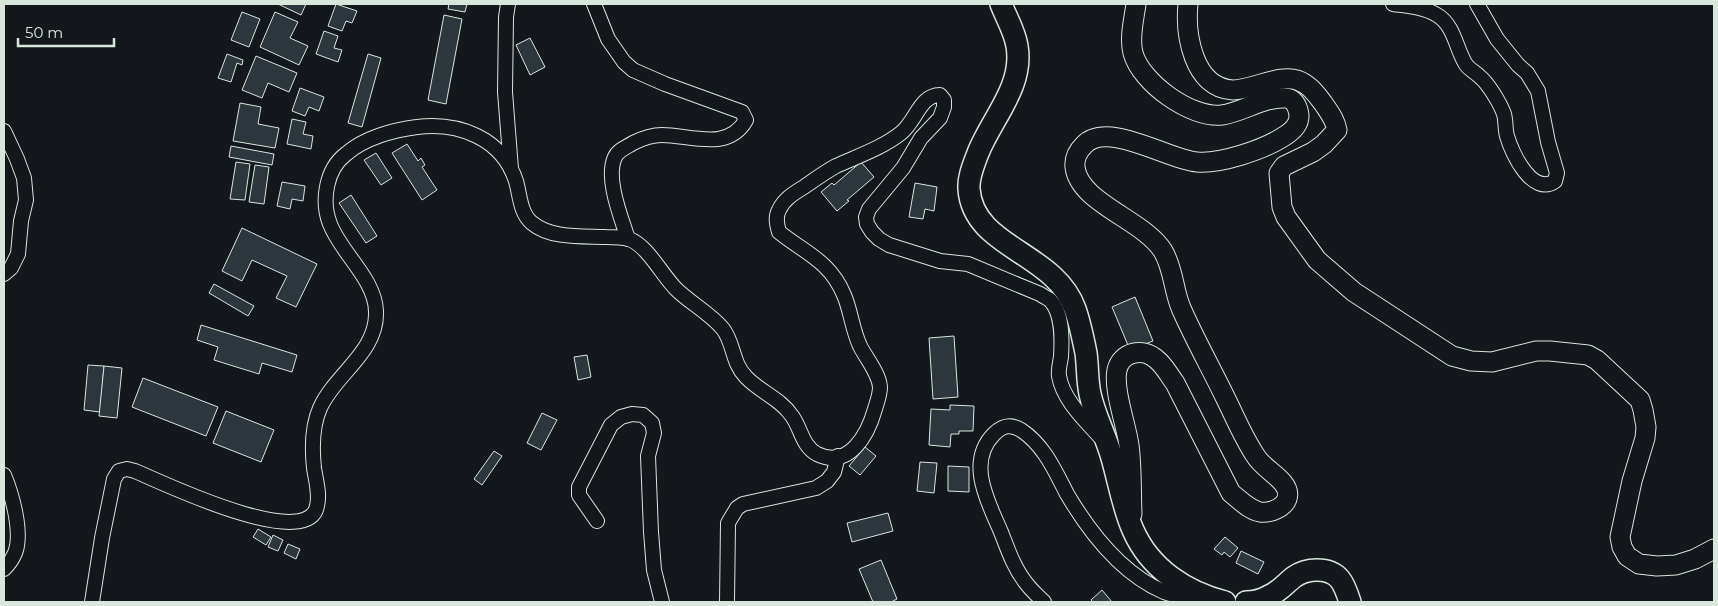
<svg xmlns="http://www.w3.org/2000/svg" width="1718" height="606" viewBox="0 0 1718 606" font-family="Montserrat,sans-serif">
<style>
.building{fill:#2c363c;stroke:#d8e6dc}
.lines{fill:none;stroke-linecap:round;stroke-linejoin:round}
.minor-casing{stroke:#d8e6dc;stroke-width:16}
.major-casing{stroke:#d8e6dc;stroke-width:21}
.highway-casing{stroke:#d8e6dc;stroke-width:24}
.minor{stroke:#14181c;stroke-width:14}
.major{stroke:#14181c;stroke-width:19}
.highway{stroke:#14181c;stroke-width:21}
</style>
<rect width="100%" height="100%" fill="#14181c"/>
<g class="building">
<polygon points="278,4 306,4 301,15"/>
<polygon points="336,4 357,11 352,23 346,21 342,31 328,26"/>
<polygon points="449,4 467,4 465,12 448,9"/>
<polygon points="242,12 260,19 249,47 231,40"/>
<polygon points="275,12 298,22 290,38 308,46 299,65 260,47"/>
<polygon points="444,15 462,19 446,104 428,100"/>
<polygon points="324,31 338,36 334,48 342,50 338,62 316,54"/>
<polygon points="530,38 545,67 530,75 516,45"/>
<polygon points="227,54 243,60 242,65 237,63 231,82 218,78"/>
<polygon points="368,54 381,58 362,127 348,123"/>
<polygon points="256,56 297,73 289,92 268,83 262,98 242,90"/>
<polygon points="300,88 324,97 319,111 309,107 305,116 292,111"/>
<polygon points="240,103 261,107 258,124 279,128 275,148 233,141"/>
<polygon points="292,119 306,122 303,134 313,136 311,149 287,144"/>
<polygon points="407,144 418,161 421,158 425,165 422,167 437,190 422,200 392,153"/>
<polygon points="231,146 274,154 272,165 229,157"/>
<polygon points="376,153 392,178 381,185 364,160"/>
<polygon points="236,162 250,164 245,200 230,199"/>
<polygon points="861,162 874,177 847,200 849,201 837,211 821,192 832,183 834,185"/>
<polygon points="255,165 269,167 264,204 249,202"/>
<polygon points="282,182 305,186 303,201 292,199 290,209 277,206"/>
<polygon points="915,183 937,187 934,211 925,209 923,219 909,217"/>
<polygon points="351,195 377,236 366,243 339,203"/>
<polygon points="242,228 317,264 296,307 276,298 287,276 252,260 242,281 222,271"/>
<polygon points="214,284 254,306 248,316 209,293"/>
<polygon points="1135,297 1153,341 1130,350 1112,307"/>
<polygon points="201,325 297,355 292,372 262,363 259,374 214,360 218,347 197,340"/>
<polygon points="954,336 958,397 933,399 929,338"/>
<polygon points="587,355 591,377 578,380 574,357"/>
<polygon points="88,365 104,366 100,412 84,410"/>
<polygon points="104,366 122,368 117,418 99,416"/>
<polygon points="143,378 218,407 206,436 132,407"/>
<polygon points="950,405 974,406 973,431 959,431 959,434 951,434 950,447 929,445 931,409 950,410"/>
<polygon points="226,411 274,430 261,462 213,443"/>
<polygon points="542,413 557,420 541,450 527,443"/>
<polygon points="865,447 876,456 860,475 849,466"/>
<polygon points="494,451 502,456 482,485 474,479"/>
<polygon points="920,462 937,463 934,493 917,491"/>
<polygon points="948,466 969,467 969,492 948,491"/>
<polygon points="888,513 893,531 852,542 847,523"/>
<polygon points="258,529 271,537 266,545 253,537"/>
<polygon points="273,535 283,540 278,551 268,547"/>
<polygon points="1225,537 1238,548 1230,557 1224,552 1222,555 1214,549"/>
<polygon points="288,544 300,549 296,559 284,553"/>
<polygon points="1241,551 1264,562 1258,574 1236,563"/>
<polygon points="881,560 897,599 891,602 873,602 859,569"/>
<polygon points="1102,590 1112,602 1093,602 1091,600"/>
</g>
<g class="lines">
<g class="minor-casing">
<g id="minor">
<polyline points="508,4 506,17 505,92 511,169"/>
<path d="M594,4L608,39L624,62L633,70L665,84L742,112L746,120C728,152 690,135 662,135C652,135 641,139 633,143C627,147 618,150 615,157C605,178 621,217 628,239"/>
<path d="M1393,4C1407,6 1424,7 1437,15C1454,25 1456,48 1465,63C1468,69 1474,71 1479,76C1488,83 1500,103 1504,114C1506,121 1505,129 1507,136C1512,154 1533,197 1555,181L1557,173L1548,142L1538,91L1527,73L1518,65L1497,39L1477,4"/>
<polyline points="4,131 17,159 24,178 26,200 21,221 18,254 11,268 4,274"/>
<path d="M4,475C12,494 23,533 15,553C13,558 8,565 4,569"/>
<polyline points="597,521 579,495 579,487 611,425 621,417 632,414 643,415 652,423 654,433 648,456 651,532 654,570 662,602"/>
<path d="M92,602L102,538L114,479L119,471L127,469L135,471C161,482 308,553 317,506C320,494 316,481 314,468C312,449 312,426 320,408C335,374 378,352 376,311C375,279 341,253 330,224C321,201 326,169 346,154C364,138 393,130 417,127C459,122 502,138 516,181C520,195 520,213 532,223C551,239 583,236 606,237C613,237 622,237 629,239C647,245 662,275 676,289C690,303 710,313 723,329C734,343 732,363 746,377C760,392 781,399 792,416C801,428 802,446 817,454C849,470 868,434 875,409C877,402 880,395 880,387C879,373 866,358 860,346C852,329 851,311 844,295C830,261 805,253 779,232C777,225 775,217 779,210C784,199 794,193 804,187C814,180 825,172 836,166C858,156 882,148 901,133C916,121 920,95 940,95L944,100V107L940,118L921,138L903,168L869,209L866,217L867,224L872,232L879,239L889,245L940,261L968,264L1040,294C1043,296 1047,298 1050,300C1063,313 1062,340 1061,357C1060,363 1058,370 1059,376C1063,400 1085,420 1100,437"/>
<polyline points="727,602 728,523 737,508 743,504 816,488 827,481 834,472 838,456"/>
<path d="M1044,602C1038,596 1031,590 1026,583C1014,568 1008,550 1001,532C988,502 966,462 994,434C1003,425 1011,424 1021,430C1044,445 1055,471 1067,494C1090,533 1122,574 1164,592C1174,596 1187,597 1198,598"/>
</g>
</g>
<g class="major-casing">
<g id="major">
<path d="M1188,4C1185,34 1193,88 1233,90C1252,90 1279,74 1297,80C1309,84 1316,94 1323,103C1329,112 1335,119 1337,130L1324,144L1313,152L1284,166L1279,173L1282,207L1286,217L1317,260L1354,292L1452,356L1471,361L1492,362L1536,351H1550L1588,355L1597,360L1640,400L1643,410L1646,427L1645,438L1632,481L1620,537L1622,547L1627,556L1639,564L1657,566L1676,565L1695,559L1714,549"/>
<path d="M1132,514C1131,491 1132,468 1129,445C1126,424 1113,389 1117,370C1121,352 1143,347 1156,359C1164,365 1169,375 1175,383L1231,493C1240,500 1249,510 1260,512C1277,514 1297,500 1283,483C1275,473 1262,467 1255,455C1243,437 1235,417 1225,397C1211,368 1194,338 1181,308C1173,289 1174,270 1163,251C1144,220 1079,203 1075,167C1074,158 1078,151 1084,145C1107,120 1169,160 1197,162C1220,164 1263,150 1283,137C1293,131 1302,123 1298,110C1296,103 1292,98 1285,98C1263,97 1243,112 1222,115C1192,119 1141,83 1133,53C1129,38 1134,19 1136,4"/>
</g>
</g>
<g class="highway-casing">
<g id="highway">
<path d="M1001,4C1006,17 1015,32 1017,46C1024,86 992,118 978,153C974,164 968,177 969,189C973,248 1055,252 1075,309C1080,323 1083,338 1086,353C1088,367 1087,380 1090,394C1095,417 1106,436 1112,458C1119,482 1123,508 1133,530C1150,569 1186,592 1225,602"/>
<path d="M1246,602C1254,602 1262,600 1269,596C1279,592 1286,583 1294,577C1301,572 1308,570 1317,570C1339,570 1344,583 1350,602"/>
</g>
</g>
<use href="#minor" class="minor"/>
<use href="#major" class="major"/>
<use href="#highway" class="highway"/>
</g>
<rect width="1718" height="606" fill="none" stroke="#d8e6dc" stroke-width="10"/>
<path d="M18 38v8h96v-8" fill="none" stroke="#d8e6dc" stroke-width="2.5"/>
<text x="25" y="38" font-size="15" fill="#d8e6dc" stroke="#14181c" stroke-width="4" paint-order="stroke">50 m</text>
</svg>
